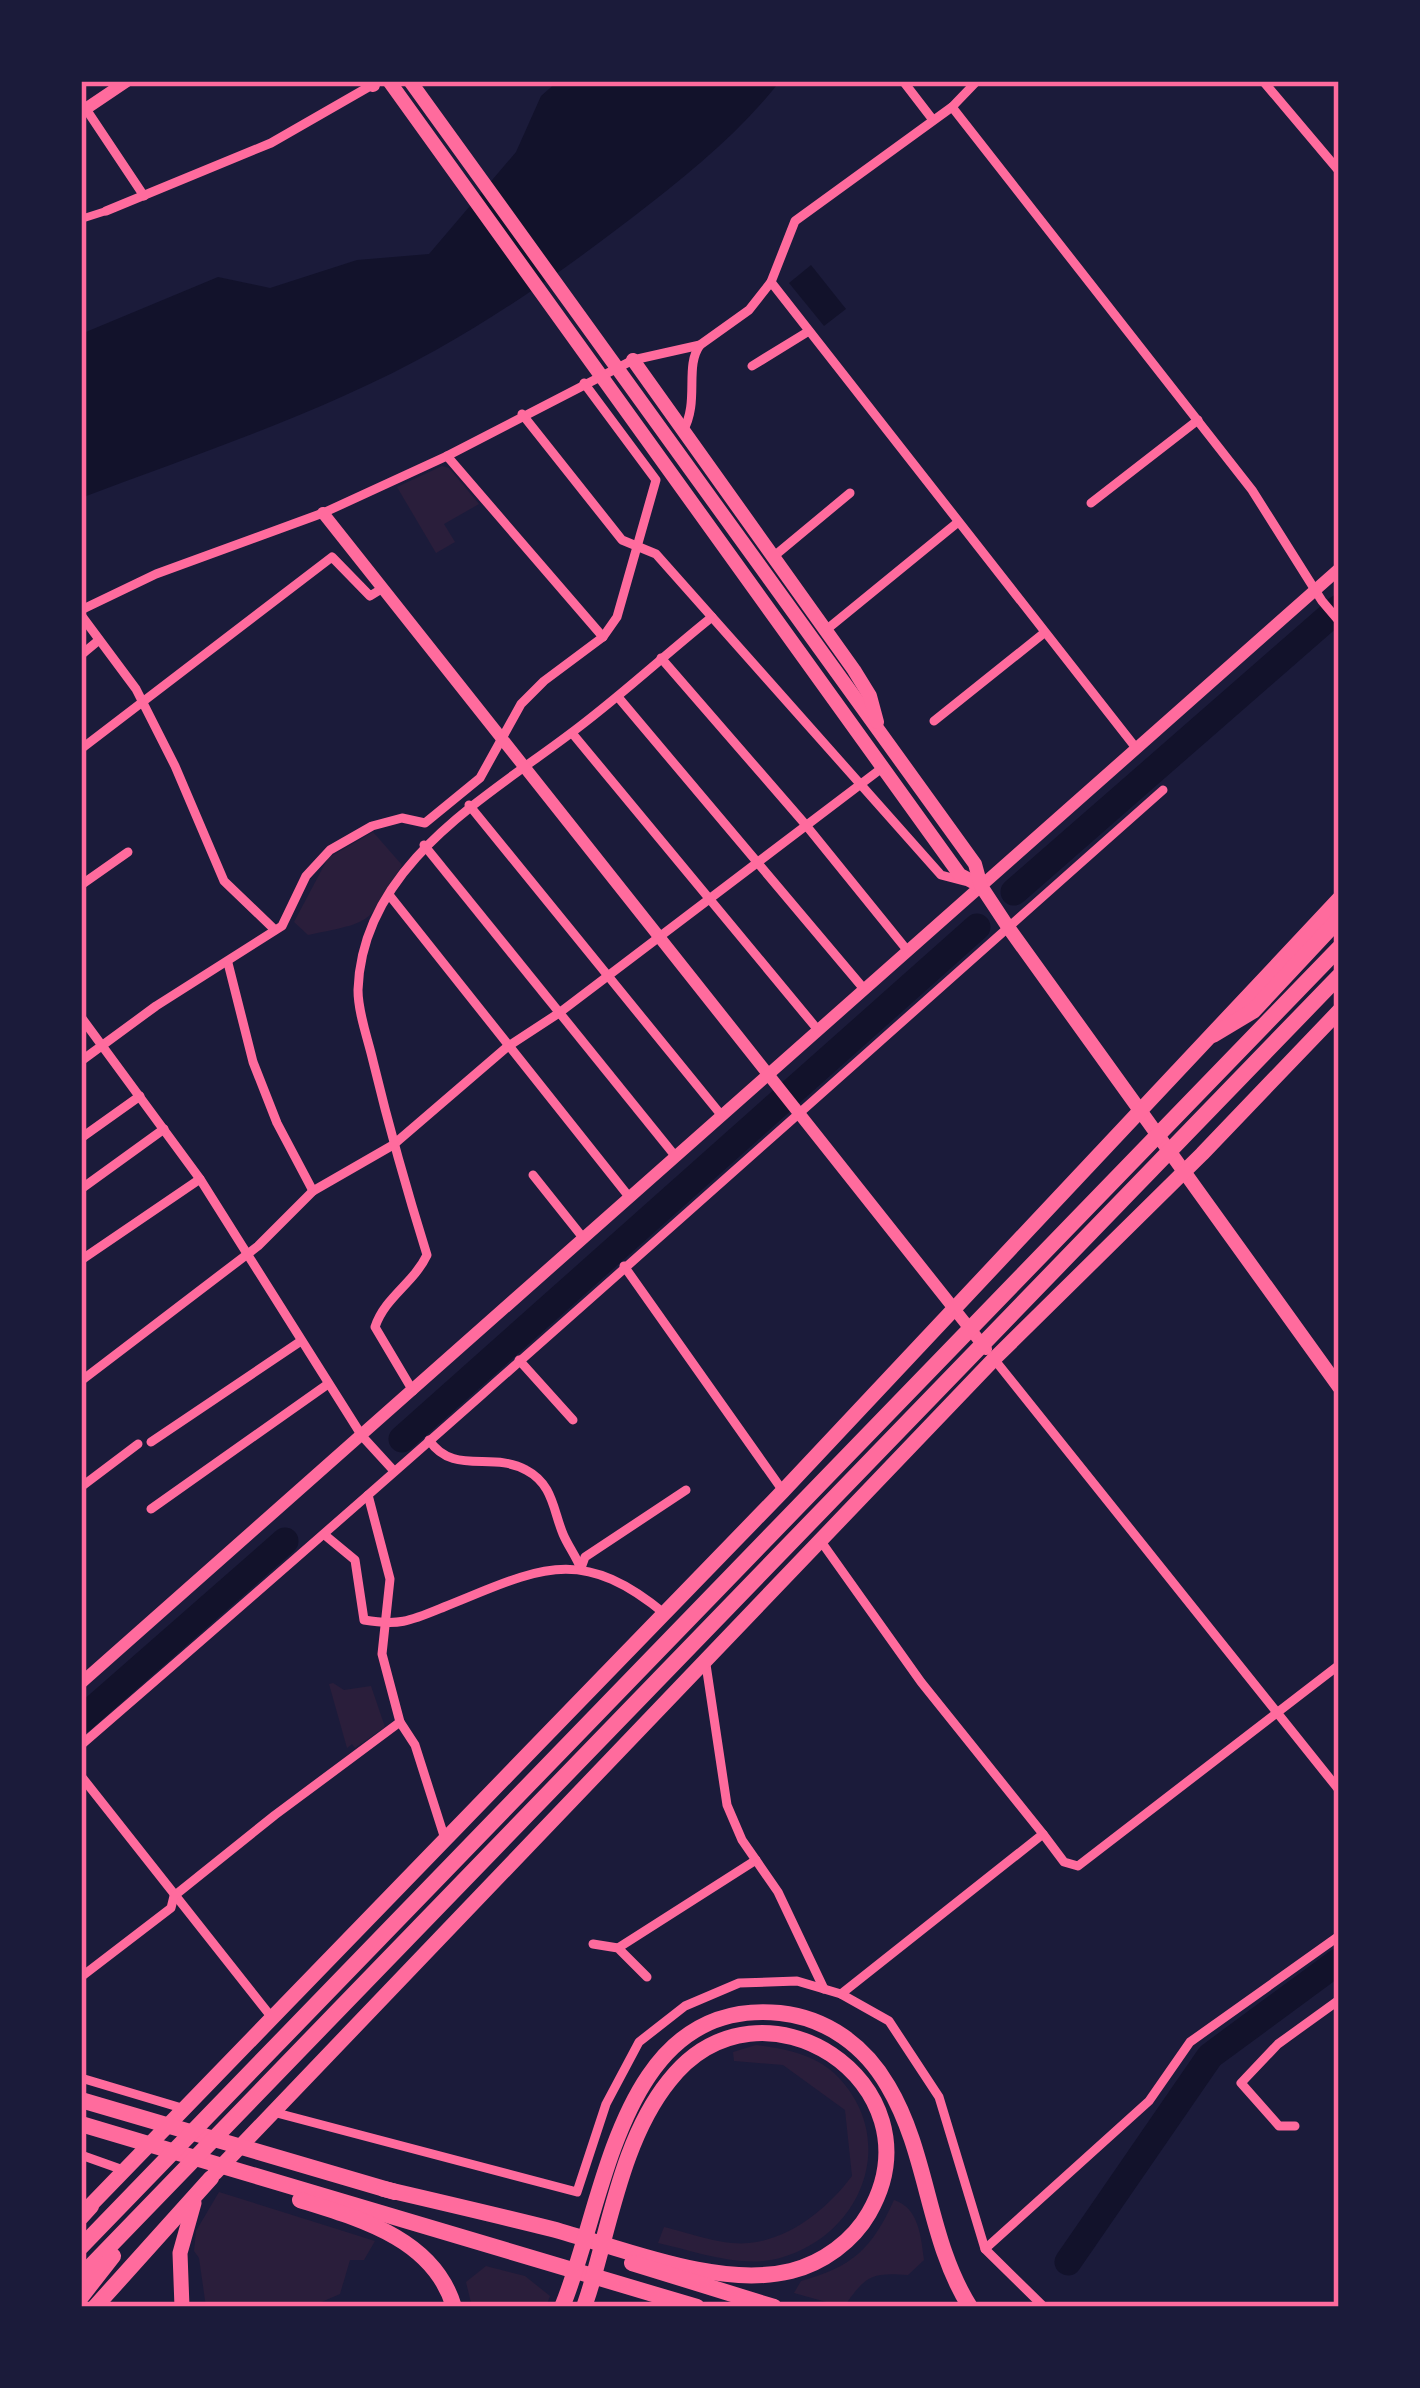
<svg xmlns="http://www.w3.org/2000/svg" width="1420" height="2388" viewBox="0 0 1420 2388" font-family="Mulish,sans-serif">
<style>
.green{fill:#2a1e3b}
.water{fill:#12122b}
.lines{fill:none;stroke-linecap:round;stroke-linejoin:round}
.river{stroke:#12122b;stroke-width:27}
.pedestrian{stroke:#ff6b9d;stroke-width:8}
.minor{stroke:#ff6b9d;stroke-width:9}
.tertiary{stroke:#ff6b9d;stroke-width:12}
.secondary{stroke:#ff6b9d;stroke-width:14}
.primary{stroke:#ff6b9d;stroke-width:15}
.motorway{stroke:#ff6b9d;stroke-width:16}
.neatline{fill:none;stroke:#ff6b9d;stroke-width:4.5}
</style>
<rect width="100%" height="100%" fill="#1b1b3a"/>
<g class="green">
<polygon points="442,466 449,468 479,504 444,524 455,542 436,553 397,487"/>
<path d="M373,832L402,865C367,925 376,921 308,935L294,922L328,858Z"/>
<polygon points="333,1683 344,1690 371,1686 385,1727 355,1748 352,1744 347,1748 329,1684"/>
<path d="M756,2045C783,2048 813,2054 834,2073C902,2138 862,2238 776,2259C738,2268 695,2251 658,2243L664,2227C689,2233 724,2246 749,2243C791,2239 828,2208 852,2176L845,2110L783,2065L734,2061L733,2052Z"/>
<polygon points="219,2192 375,2241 364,2260 350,2260 340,2294 310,2307 206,2307 199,2258 194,2251 196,2231"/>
<path d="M894,2200C919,2208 921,2237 924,2260L908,2275C871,2272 865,2276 844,2307L794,2293L801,2281C852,2267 872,2249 894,2200Z"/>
<polygon points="486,2266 525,2276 550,2296 546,2307 472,2307 466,2282"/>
</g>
<g class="water">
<path d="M558,81H780C740,133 685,177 633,217C571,265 504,312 436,350C325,412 199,453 81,498V334L218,277L270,288L357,260L429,254L516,152L541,96Z"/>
<polygon points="811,265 846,309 824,326 789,283"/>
</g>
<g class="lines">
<g class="river">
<polyline points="1014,892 1339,608"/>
<polyline points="402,1439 977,927"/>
<polyline points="81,1720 285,1541"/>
<polyline points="1068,2262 1210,2056 1339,1961"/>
</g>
<polyline class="pedestrian" points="81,219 106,211"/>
<g class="minor">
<polyline points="903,81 933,120"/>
<polyline points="1263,81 1339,171"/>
<polyline points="952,107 1252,490 1322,601 1339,621"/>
<polyline points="86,109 144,196"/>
<polyline points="106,211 271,143 379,81"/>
<polyline points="771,282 1136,748"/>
<polyline points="752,366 809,331"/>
<polyline points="522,414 622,540 656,554 941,875 964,881"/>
<path d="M683,431C700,401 684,367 700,345"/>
<polyline points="447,456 603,637"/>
<polyline points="1091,503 1198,420"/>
<polyline points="773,557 850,493"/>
<polyline points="81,610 156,574 323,513 447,456 633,360 700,345 749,310 771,282 795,221 952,107 977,81"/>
<polyline points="81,615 136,689 175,766 224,881 275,930"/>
<polyline points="826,630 957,523"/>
<polyline points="81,655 99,640"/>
<polyline points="661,658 805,824 907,950"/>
<polyline points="618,697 864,989"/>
<polyline points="934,721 1044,633"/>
<polyline points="572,733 818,1030"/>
<polyline points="81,749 332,557 370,596 383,588"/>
<polyline points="469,805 722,1116"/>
<polyline points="424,845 676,1157"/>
<polyline points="81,885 128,852"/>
<polyline points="390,896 630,1198"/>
<polyline points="228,963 253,1062 277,1123 313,1191 393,1145 507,1047 559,1013 882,768"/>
<polyline points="81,1017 200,1179 362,1436 394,1471"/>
<polyline points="81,1061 156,1006 282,926 306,876 330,850 372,826 402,818 425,823 480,778 521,704 544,681 603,637 617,617 656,480 584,383"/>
<polyline points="81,1138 140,1096"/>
<polyline points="533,1175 584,1239"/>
<polyline points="81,1189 164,1129"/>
<polyline points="81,1260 200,1179"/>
<polyline points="624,1266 783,1491"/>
<polyline points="994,1359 1339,1790"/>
<polyline points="519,1360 573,1420"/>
<polyline points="81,1381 258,1246 313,1191"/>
<path d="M413,1391L375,1327C385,1297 413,1284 427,1255C407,1191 389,1127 373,1061C368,1039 358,1013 358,990C362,863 491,795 579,727C625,692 667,653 712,617"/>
<path d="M429,1440C453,1476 492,1451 526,1470C553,1484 553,1510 563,1534C568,1546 576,1556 581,1569"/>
<polyline points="151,1442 301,1341"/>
<polyline points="81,1487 138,1444"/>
<polyline points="368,1495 390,1579 382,1654 400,1722 415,1745 445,1839"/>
<polyline points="151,1509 328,1384"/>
<path d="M326,1536L355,1560L364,1620C400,1626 410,1621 444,1607C537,1570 578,1542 665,1614"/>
<polyline points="820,1540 921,1682 1043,1834"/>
<polyline points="581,1568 585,1557 686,1490"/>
<polyline points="705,1658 727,1805 742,1840 778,1892 824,1989"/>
<path d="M81,1745C445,1431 803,1109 1163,790"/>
<polyline points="81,1776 273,2019"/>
<polyline points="593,1944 618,1948 647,1977"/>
<polyline points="618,1948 756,1860"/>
<polyline points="81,1977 171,1908 174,1896 275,1815 400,1722"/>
<polyline points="841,1994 1043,1834 1064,1862 1078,1866 1339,1665"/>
<polyline points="81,2078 185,2109"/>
<polyline points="273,2112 577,2192 606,2104 639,2042 685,2006 739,1983 797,1981 841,1994 889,2021 939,2097 985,2249 1044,2307"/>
<polyline points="1295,2126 1279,2126 1241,2083 1278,2044 1339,2000"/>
<polyline points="81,2155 126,2171"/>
<polyline points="985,2249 1149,2101 1190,2042 1339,1936"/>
</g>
<g class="tertiary">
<polyline points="81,112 127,81"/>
<polyline points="323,513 986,1349"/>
<polyline points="81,1683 1339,569"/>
</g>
<g class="secondary">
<polyline points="370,81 373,85"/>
<polyline points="389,81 960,875 981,886"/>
<polyline points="410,81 975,864 981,886 1008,927 1339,1387"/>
<polyline points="633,360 854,670 870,696 877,722"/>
</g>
<g class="primary">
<polyline points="215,2173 994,1359 1202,1154 1339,1011"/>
<polyline points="83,2213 783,1491 1339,899"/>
<polyline points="182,2307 180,2253 194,2203"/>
</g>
<g class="motorway">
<polyline points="1213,1035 1253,1011 1339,919"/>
<polyline points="81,2100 395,2192"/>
<polyline points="81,2124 697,2307"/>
<path d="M384,2189C440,2202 496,2215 552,2229C622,2248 718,2289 791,2271C823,2263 853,2241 869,2213C943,2084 761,1963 669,2081C623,2138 610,2224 589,2292L584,2307"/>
<path d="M300,2200C361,2219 434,2239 454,2307"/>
<polyline points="81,2217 91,2206"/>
<polyline points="81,2247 1339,948"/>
<polyline points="632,2263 774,2307"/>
<polyline points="81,2276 1339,976"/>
<polyline points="81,2297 113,2256"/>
<polyline points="95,2307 211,2178"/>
<path d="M562,2307C606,2202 619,1997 780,2013C827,2018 865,2046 888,2086C929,2155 927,2239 970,2307"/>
</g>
</g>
<rect width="1420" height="2388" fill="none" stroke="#1b1b3a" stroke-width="168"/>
<rect x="84" y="84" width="1252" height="2220" class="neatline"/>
</svg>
